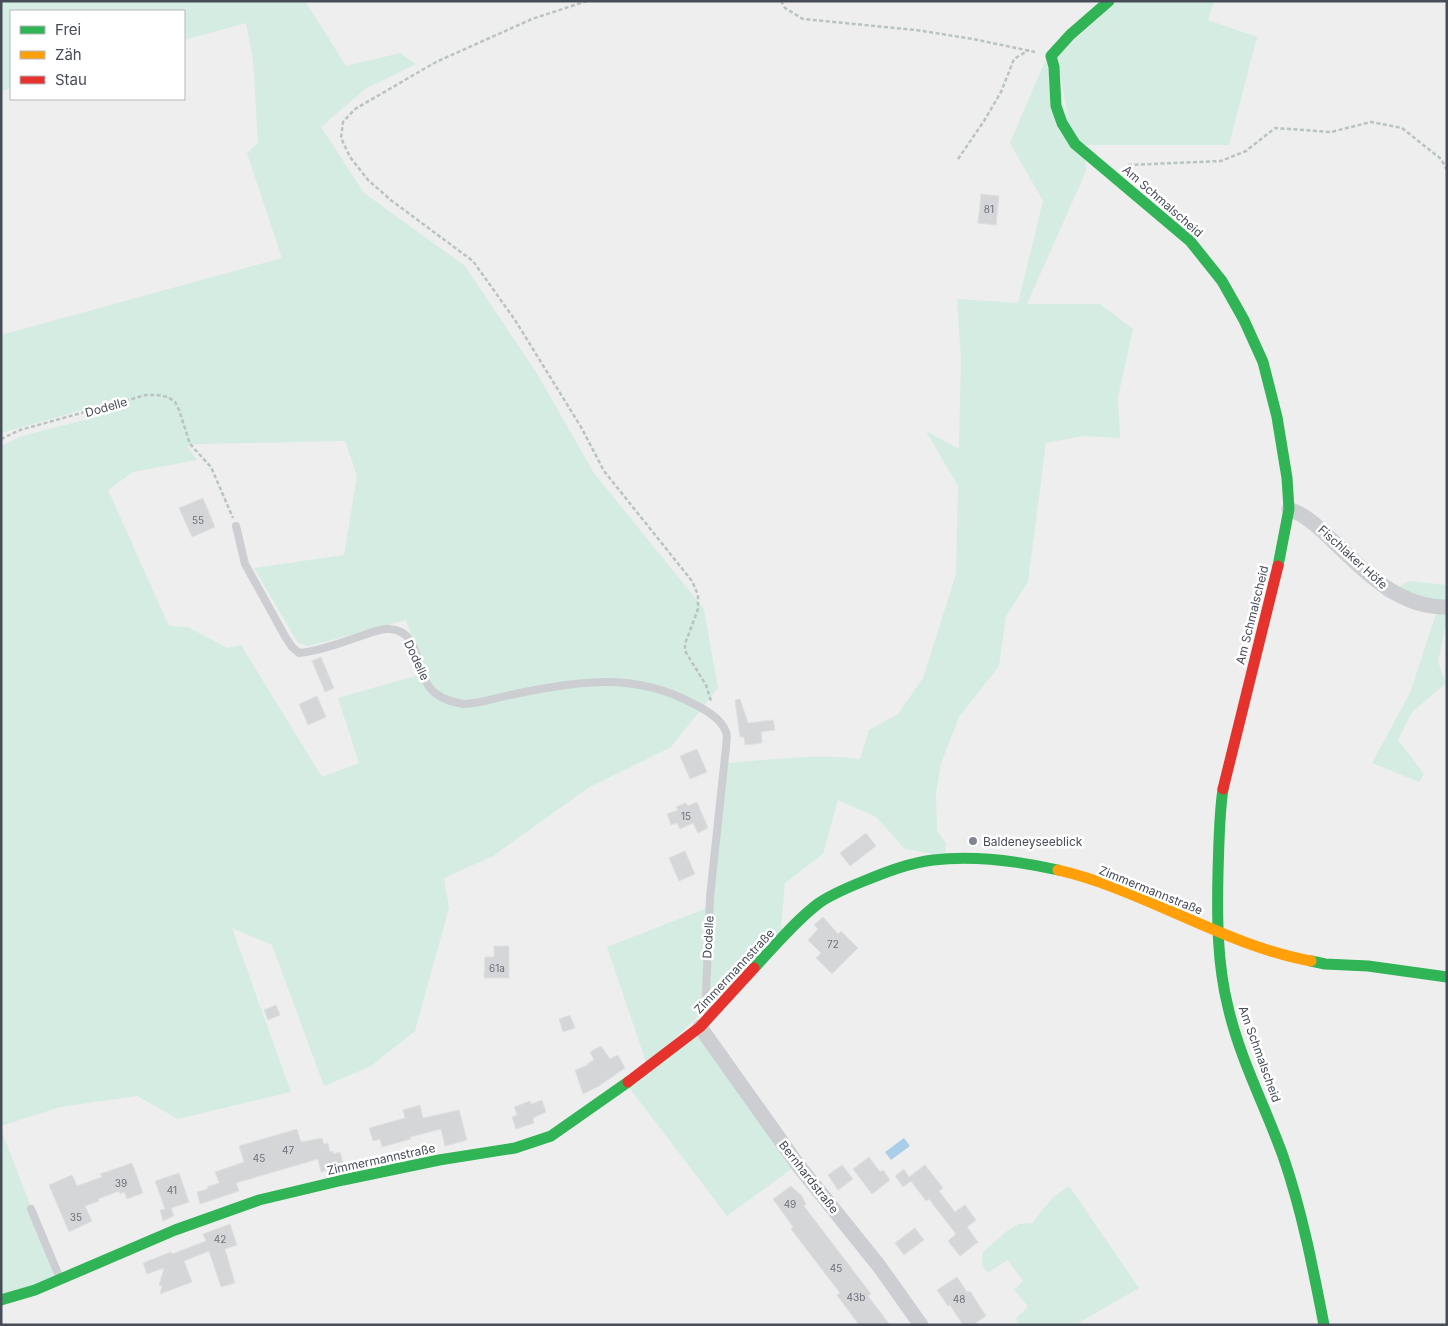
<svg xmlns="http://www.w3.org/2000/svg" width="1448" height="1326" viewBox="0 0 1448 1326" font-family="Inter,sans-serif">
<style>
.green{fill:#d4ece2;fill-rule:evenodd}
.water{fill:#abcee8}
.building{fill:#d5d6d8;stroke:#dfe0e1}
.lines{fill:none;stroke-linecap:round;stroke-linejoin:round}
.path{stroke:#b8c3c2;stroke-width:2.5;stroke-dasharray:4 2.5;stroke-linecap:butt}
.lane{stroke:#ccced1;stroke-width:8}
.street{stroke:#ccced1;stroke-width:15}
.fast{stroke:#30b455;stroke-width:11}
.slow{stroke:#ff9f0a;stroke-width:11}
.jam{stroke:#e5322d;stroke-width:11}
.poi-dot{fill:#81858d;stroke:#fff;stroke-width:2}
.labels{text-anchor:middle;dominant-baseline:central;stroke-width:5;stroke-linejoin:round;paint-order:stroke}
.number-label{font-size:10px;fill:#6c707a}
.street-label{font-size:12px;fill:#474c59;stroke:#fff}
.poi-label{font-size:12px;fill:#474c59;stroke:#fff;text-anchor:start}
</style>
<rect width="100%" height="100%" fill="#eee"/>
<g class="green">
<path d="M1,1H305L346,66L400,53L416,64L365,89L321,127L364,193L465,266L536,372L594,473L704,609L718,688L671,747L588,788L493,856L444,878L449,908L415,1031L371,1066L324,1086L272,945L232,928L291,1092L178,1119L137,1096L60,1107L1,1126V446L22,436L108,414L103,404L1,433V335L282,258L247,153L258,143L253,60L246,23L184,40V11H11V88L1,91ZM345,441L357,476L344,555L254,568L298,643L309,646L406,620L425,673L338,698L359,763L322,777L241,645L227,648L188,627L169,626L108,490L133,472L197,460L187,446L200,444Z"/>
<polygon points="1118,1 1214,1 1208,20 1257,37 1229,145 1082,145 1070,129 1057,56"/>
<path d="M1045,61L1086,161V171L1027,304H1100L1133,329L1118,397L1120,438L1084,436L1046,443L1028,582L1006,616L999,666L959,717L941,763L936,794L937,831L946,843L945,856L905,849L876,817L838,800L823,854L785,883L781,926L785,934L647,1065L607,947L707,908L726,763C770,760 816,753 860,759L869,730L898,714L923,678L956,574L958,486L926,431L959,449L961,359L957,299L1018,303L1043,201L1010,143Z"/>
<polygon points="1409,581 1447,585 1447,627 1445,628 1438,662 1446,683 1412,712 1398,740 1424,774 1419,782 1372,763 1410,693 1436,614 1422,611 1383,596"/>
<polygon points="701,1031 797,1165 727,1216 628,1086"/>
<polygon points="1,1129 58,1278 1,1295"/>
<polygon points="1069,1186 1139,1288 1075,1325 1019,1325 1016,1318 1026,1309 1027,1305 1014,1290 1023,1281 1008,1260 987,1273 982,1263 983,1252 1007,1231 1019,1224 1032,1223 1053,1197"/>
</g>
<polygon class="water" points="904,1138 910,1146 891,1160 885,1152"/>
<g class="building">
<polygon points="981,194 999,196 996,225 978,223"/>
<polygon points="203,498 215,527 192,537 179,508"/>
<polygon points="321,657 334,688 325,692 312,661"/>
<polygon points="317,696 326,717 308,725 299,704"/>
<polygon points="740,699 748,723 773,720 775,730 761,732 762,743 745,745 744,737 740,737 735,700"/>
<polygon points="697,749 707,772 690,779 680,756"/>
<polygon points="697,802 708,828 698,833 693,823 680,829 677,823 671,825 667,814 678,810 676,807 686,803 688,806"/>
<polygon points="866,833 876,846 850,866 840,853"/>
<polygon points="685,851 695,874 679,881 669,858"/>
<polygon points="823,917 838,934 841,931 858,948 832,974 816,958 821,953 808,940 818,929 814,925"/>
<polygon points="494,946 509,946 509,978 484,978 485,957 494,957"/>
<polygon points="276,1005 280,1015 268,1020 264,1010"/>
<polygon points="570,1015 575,1028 563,1032 559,1019"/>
<polygon points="601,1046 610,1059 618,1055 625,1068 599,1086 583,1094 575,1070 588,1065 587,1064 594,1060 590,1052"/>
<polygon points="542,1100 546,1112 533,1118 534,1123 516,1129 512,1117 517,1115 514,1107 530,1101 531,1104"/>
<polygon points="420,1105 423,1118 459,1110 467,1140 445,1146 441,1129 410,1137 411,1139 382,1147 380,1139 373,1141 369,1128 405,1118 403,1110"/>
<polygon points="297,1129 301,1142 322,1138 324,1144 328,1143 330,1152 333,1151 333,1154 340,1152 344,1166 321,1172 318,1159 236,1183 239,1191 200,1204 197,1192 208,1189 207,1187 219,1183 215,1172 244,1162 239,1146"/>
<polygon points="869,1157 880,1172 883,1170 890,1180 872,1194 853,1169"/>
<polygon points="132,1163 143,1193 127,1199 124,1192 120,1194 119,1191 98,1199 99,1201 85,1206 92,1221 69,1232 49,1185 72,1175 77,1186 102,1177 100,1174"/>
<polygon points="842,1165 853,1179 838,1190 828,1175"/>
<polygon points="925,1165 943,1188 939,1191 955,1212 965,1205 976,1220 967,1227 978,1242 960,1256 948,1241 956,1234 929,1199 926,1201 911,1181 903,1187 895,1176 904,1169 909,1177"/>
<polygon points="179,1173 189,1202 171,1208 174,1216 163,1221 160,1210 165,1209 155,1181"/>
<polygon points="791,1186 802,1196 806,1204 804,1206 871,1294 868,1296 890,1325 859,1325 837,1295 840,1293 791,1229 793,1227 773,1199"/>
<polygon points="230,1224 237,1245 225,1249 235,1283 221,1287 209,1251 184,1261 192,1282 160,1294 162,1286 159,1285 164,1268 147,1274 143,1263 171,1252 172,1254 206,1241 203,1234"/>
<polygon points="915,1228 924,1240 904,1255 895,1243"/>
<polygon points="957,1277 967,1292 970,1291 986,1316 973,1325 963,1325 950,1305 948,1306 937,1290"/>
</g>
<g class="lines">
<g class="path">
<polyline points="587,1 532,19 436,62 355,109 343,122 341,138 350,157 368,180 392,201 473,261 515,320 581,427 604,471 692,581 698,595 698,609 685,644 685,651 706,685 711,701"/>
<polyline points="781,1 785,8 803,19 916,30 973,39 1035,52"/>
<polyline points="958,159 984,121 1001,92 1014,59 1029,50"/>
<polyline points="1128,165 1221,161 1246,151 1275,128 1331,132 1371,122 1402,128 1441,159 1447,170"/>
<polyline points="1,439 20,430 146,395 157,395 168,397 175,402 179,410 190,444 211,467 233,518"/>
</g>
<g class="lane">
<path d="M236,526L245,564L286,638L292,647L299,653C320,651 340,643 361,636C370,633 380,628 390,629C423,631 414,677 435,693C444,700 453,702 463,704C475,705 503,696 515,694C577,681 634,672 692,703C704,709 721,718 726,732C728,736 726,743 726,747L710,897L706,995L708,1012"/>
<polyline points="31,1209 59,1276"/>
</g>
<g class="street">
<path d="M1289,509C1308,516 1319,528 1333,541C1365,572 1399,608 1447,607"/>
<polyline points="700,1027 798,1165 879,1266 921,1325"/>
</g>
<g class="fast">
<polyline points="1109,1 1070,35 1051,56 1054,67 1056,106 1062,123 1075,144 1190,241 1222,281 1244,320 1263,362 1277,417 1287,478 1289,509 1278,566"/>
<path d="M1223,789C1219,816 1219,844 1218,872C1217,917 1217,963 1228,1007C1240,1059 1265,1106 1283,1156C1302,1211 1313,1268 1324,1325"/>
<polyline points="1311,961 1325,964 1368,966 1447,977"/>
<path d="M754,968C775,946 795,921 819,903C832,894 849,887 864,881C886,872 909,863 933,860C975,855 1018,861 1058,870"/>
<polyline points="1,1300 35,1290 175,1230 259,1200 343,1180 439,1160 515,1148 551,1136 628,1082"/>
</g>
<path class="slow" d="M1058,870C1145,890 1223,945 1311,961"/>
<g class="jam">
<polyline points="1223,789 1278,566"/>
<polyline points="628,1082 700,1027 754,968"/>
</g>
</g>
<circle class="poi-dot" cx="973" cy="841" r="5"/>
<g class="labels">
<g class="number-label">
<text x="989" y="209">81</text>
<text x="198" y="520">55</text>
<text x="686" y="816">15</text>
<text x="833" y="944">72</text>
<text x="497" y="968">61a</text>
<text x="288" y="1150">47</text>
<text x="259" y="1158">45</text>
<text x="121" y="1183">39</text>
<text x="172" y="1190">41</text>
<text x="790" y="1204">49</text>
<text x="76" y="1217">35</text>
<text x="220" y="1239">42</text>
<text x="836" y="1268">45</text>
<text x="856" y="1297">43b</text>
<text x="959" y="1299">48</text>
</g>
<g class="street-label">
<text transform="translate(1163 201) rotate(41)">Am Schmalscheid</text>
<text transform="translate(106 407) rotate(-16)">Dodelle</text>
<text transform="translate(1353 557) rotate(42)">Fischlaker Höfe</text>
<text transform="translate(1252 615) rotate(-76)">Am Schmalscheid</text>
<text transform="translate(417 660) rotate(65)">Dodelle</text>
<text transform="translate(1151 890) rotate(22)">Zimmermannstraße</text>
<text transform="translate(708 937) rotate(-87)">Dodelle</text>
<text transform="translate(734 971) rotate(-47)">Zimmermannstraße</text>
<text transform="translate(1260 1054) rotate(70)">Am Schmalscheid</text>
<text transform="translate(381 1159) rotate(-12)">Zimmermannstraße</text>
<text transform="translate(809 1177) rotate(52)">Bernhardstraße</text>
</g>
<g class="poi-label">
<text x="983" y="841">Baldeneyseeblick</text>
</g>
</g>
<rect width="1448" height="1326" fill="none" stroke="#474c59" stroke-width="5"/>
<rect x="10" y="10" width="175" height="90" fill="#ffffff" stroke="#b5b7bd"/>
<rect x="20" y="26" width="25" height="8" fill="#30b455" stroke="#b5b7bd"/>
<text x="55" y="35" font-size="15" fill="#474c59">Frei</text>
<rect x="20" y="51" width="25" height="8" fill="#ff9f0a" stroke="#b5b7bd"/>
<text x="55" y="60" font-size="15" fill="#474c59">Zäh</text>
<rect x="20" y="76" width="25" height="8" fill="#e5322d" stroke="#b5b7bd"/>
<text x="55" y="85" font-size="15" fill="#474c59">Stau</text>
</svg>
